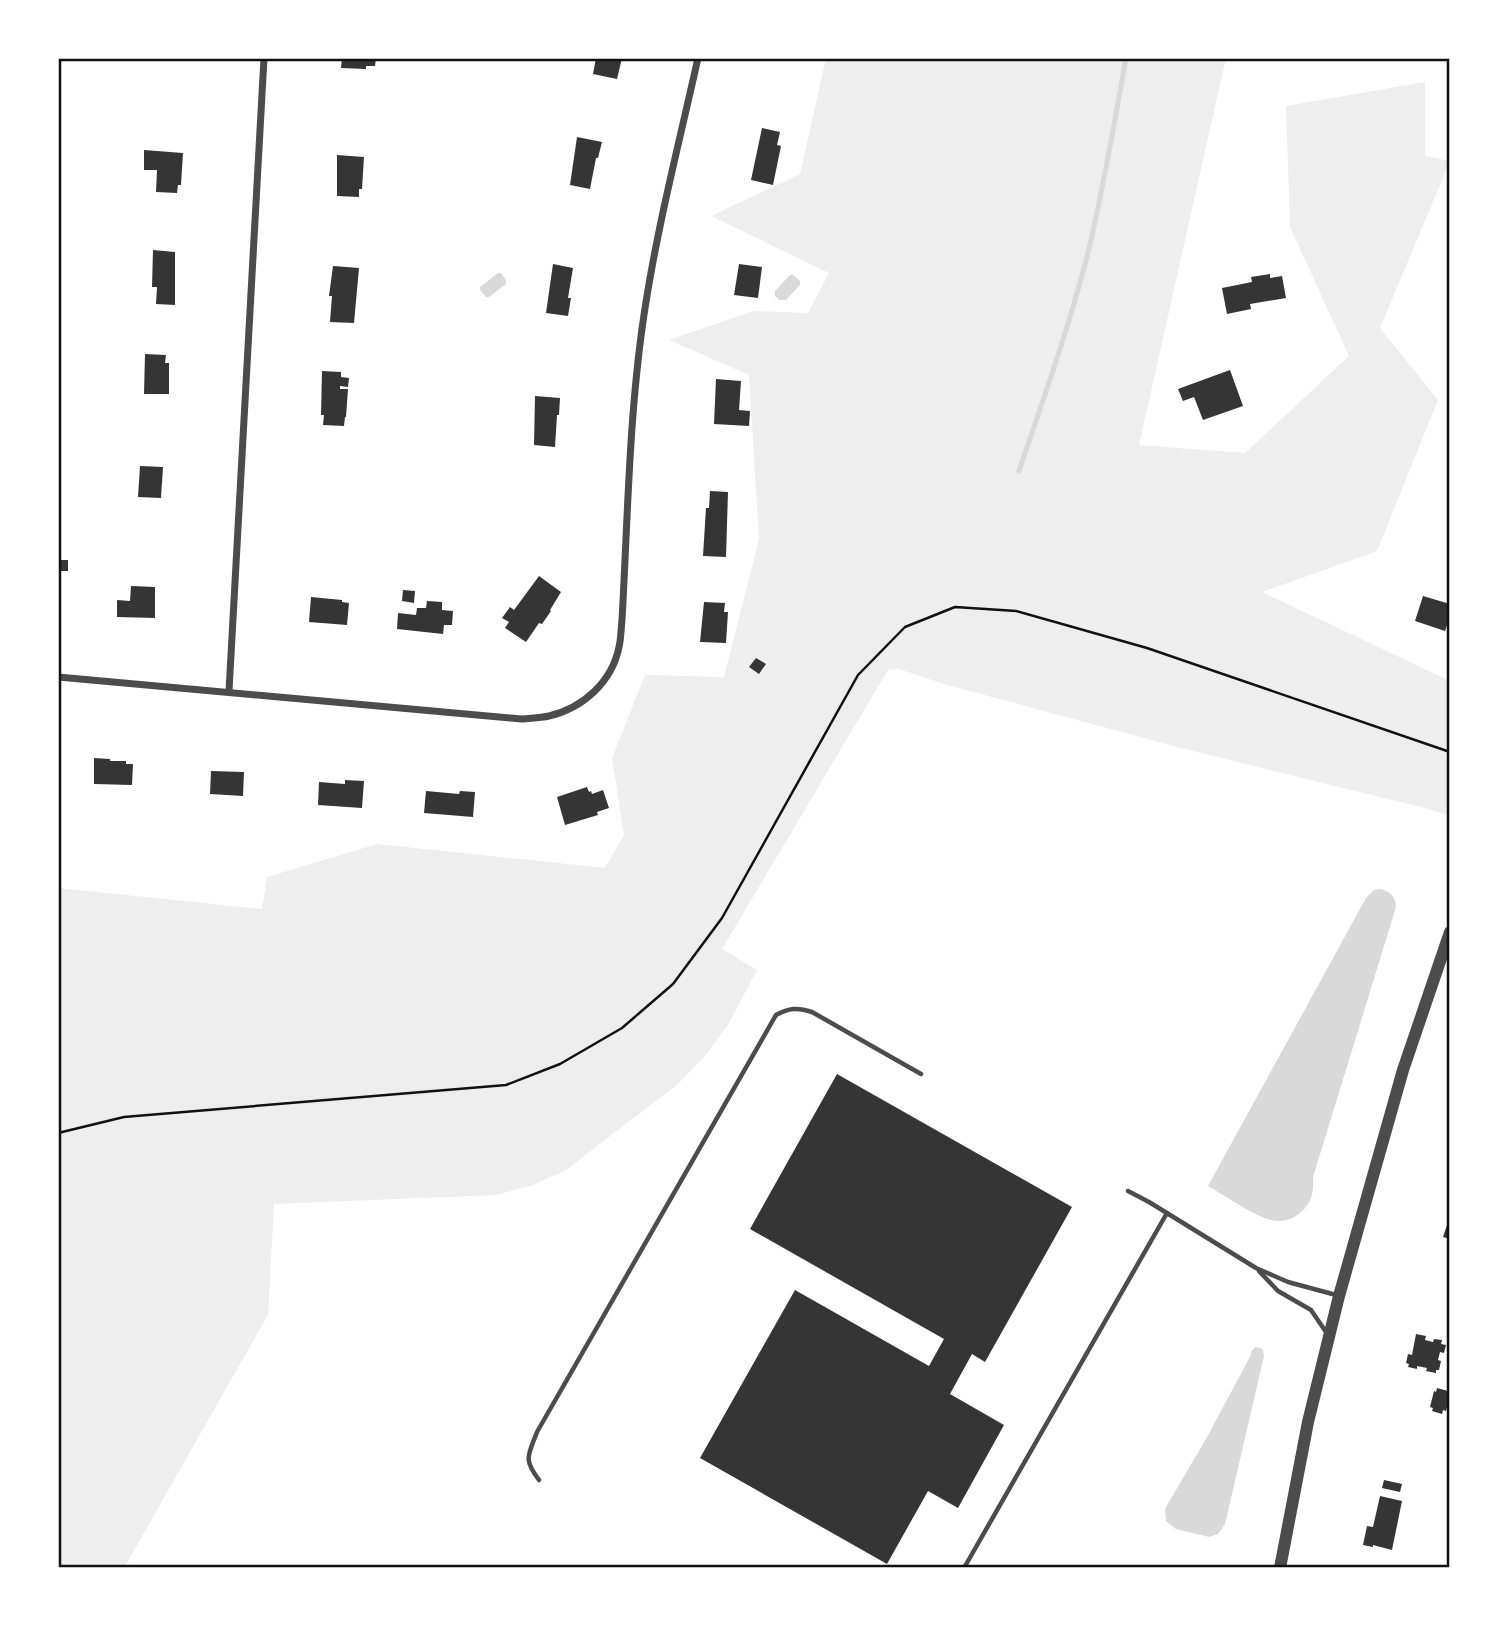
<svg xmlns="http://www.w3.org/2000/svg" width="1508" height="1626" viewBox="0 0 1508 1626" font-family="Lato,sans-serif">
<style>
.green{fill:#eee}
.water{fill:#d9d9d9}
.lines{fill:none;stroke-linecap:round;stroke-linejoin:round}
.stream{stroke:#d9d9d9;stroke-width:5}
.building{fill:#353535}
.path{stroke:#111;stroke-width:2.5}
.service{stroke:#4c4c4c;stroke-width:4.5}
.minor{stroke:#4c4c4c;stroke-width:7}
.tertiary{stroke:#4c4c4c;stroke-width:12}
.neatline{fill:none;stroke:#111;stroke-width:2.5}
</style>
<rect width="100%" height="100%" fill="#fff"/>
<polygon class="green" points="826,58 1226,58 1139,445 1245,453 1349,356 1290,227 1286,106 1425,82 1425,156 1450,161 1380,328 1438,400 1377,551 1262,592 1450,681 1450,816 1429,809 1181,748 944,684 899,669 888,670 722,949 757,970 729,1023 709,1051 679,1083 566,1170 533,1185 496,1195 274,1204 268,1315 124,1568 58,1568 58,888 262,909 267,877 377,844 605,868 624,835 612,758 645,675 724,677 759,539 749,375 669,340 753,311 808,313 829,273 711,216 800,174"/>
<g class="water">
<polygon points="498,273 501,273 506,280 506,284 489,297 486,297 480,290 480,287"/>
<polygon points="790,275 793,275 800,281 800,285 786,300 779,300 775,296 775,291"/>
<path d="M1380,889C1390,891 1396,897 1396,907L1313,1177C1314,1191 1312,1203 1301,1212C1281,1230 1260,1217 1241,1206C1230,1199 1219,1193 1208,1186L1366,898L1374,890Z"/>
<polygon points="1255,1347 1261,1348 1263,1350 1264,1356 1225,1524 1218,1534 1209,1537 1176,1529 1166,1521 1165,1511 1166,1507 1206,1439 1251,1355 1251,1352"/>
</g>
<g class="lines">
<path class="stream" d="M1019,471C1043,400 1068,330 1087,257C1103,192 1114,124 1126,58"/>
</g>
<g class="building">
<polygon points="342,58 376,58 375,66 366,66 366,69 341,68"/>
<polygon points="596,58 622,58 617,79 593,74"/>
<polygon points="762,128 780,132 777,145 781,146 773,185 751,180"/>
<polygon points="577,137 602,142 598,158 596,158 590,189 570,185"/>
<polygon points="144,150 183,153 181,185 178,185 177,193 156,192 157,170 144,170"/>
<polygon points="337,155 364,157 362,189 359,189 359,197 337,196"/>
<polygon points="153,250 175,252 175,305 156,304 157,287 152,287"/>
<polygon points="553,264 573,268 568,298 571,298 568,316 546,313"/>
<polygon points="739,264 762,267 758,298 734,295"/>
<polygon points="333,266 359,268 354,323 330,322 332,296 329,296"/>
<polygon points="1270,274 1270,278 1282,276 1286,298 1250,304 1251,309 1227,314 1222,288 1252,282 1251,277"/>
<polygon points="145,354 166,355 165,363 169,363 169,394 144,394"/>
<polygon points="1230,370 1243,406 1203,420 1194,397 1183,401 1178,389"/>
<polygon points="322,371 341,372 341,377 349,378 348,387 340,386 340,389 348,389 346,417 345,417 344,426 323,425 324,415 321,415"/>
<polygon points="716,379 741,381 739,410 750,411 749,426 714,424"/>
<polygon points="535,396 560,398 559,415 557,415 555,447 534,445"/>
<polygon points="140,466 163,467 161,498 138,497"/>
<polygon points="710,491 728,492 726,557 703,556 706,508 709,508"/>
<rect x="61" y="560" width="7" height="11"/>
<polygon points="539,576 561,592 550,610 551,611 542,624 539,623 526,642 505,628 509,622 502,618 510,607 514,610"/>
<polygon points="131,586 155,587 155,618 117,617 117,600 130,601"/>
<polygon points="403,590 415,591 414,603 402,601"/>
<polygon points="1423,596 1450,604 1450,623 1448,622 1445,631 1415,621"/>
<polygon points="311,597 342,600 342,602 349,603 347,625 309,622"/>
<polygon points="427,601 442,602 442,610 453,611 452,625 444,625 443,634 397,629 398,613 416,615 417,608 426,608"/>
<polygon points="704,602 725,603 724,612 728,612 726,643 700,642"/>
<polygon points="756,658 766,664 759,674 749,667"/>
<polygon points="94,758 110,759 110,761 126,761 126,764 133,764 132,785 94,784"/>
<polygon points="211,771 244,772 243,796 210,794"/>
<polygon points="345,780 364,781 362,808 318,805 319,782 345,784"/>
<polygon points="587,787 589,792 591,791 592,794 603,790 609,808 597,812 598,815 565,825 557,797"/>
<polygon points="426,791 459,794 460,791 475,792 473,817 424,813"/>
<polygon points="837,1074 1072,1207 985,1362 972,1354 950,1394 1004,1425 958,1508 928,1491 887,1564 700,1458 795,1290 929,1366 944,1339 750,1229"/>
<polygon points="1450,1216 1450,1239 1443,1237"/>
<polygon points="1416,1334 1426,1336 1425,1340 1433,1342 1434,1339 1442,1340 1441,1344 1446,1345 1444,1353 1440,1352 1438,1360 1441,1361 1439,1370 1436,1370 1436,1373 1426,1371 1427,1368 1417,1366 1417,1369 1408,1367 1409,1364 1406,1363 1408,1354 1412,1355"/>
<polygon points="1437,1388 1448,1391 1447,1395 1450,1395 1446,1411 1443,1410 1442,1414 1432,1411 1433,1408 1430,1407 1434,1391 1436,1392"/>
<polygon points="1384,1480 1402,1484 1400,1492 1382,1488"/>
<polygon points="1380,1496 1402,1501 1392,1550 1373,1545 1373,1547 1363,1545 1367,1526 1373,1527"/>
</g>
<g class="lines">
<polyline class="path" points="58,1133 124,1117 506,1085 560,1064 622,1028 673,984 722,918 858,675 905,627 955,607 1016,611 1147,648 1450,752"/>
<g class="service">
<polyline points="1128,1191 1149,1202 1256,1268 1288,1282 1336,1295"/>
<polyline points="1259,1271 1278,1291 1311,1310 1326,1332"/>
<path d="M539,1480C523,1459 528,1456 537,1432L776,1015C789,1008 797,1007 812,1012L921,1074"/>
<polyline points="964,1568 1167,1213"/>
</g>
<g class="minor">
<path d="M58,677L522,719C531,718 540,718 549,716C583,708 612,682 619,647C621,639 621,629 622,620C628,514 629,407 646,302C659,220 680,139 698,58"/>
<polyline points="229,691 264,58"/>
</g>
<polyline class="tertiary" points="1280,1568 1308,1422 1339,1296 1403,1070 1450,932"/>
</g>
<rect width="1508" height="1626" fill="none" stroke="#ffffff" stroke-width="119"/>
<rect x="60" y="60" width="1388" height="1506" class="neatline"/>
</svg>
